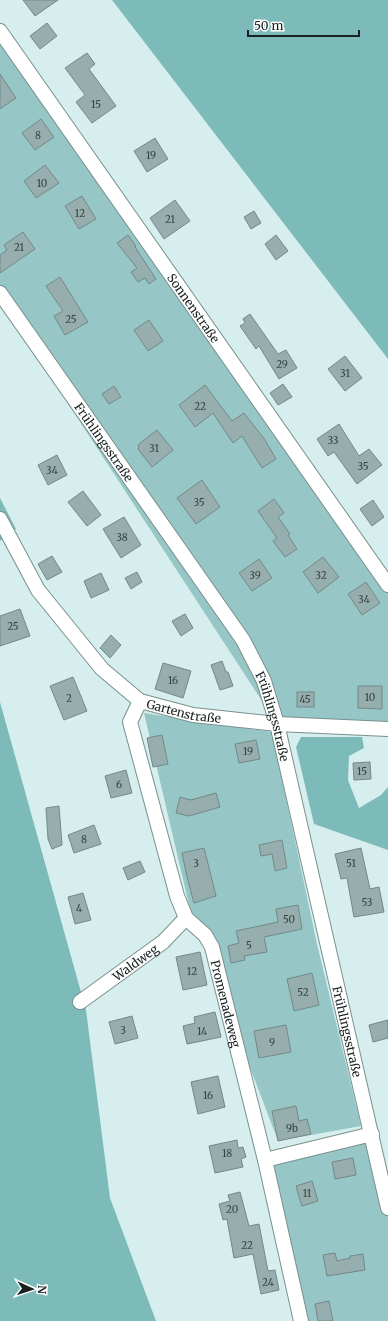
<svg xmlns="http://www.w3.org/2000/svg" width="388" height="1321" viewBox="0 0 388 1321" font-family="Merriweather,serif">
<style>
.green{fill:#96c6c5}
.forest{fill:#7dbbba}
.building{fill:#97aeae;stroke:#738989}
.lines{fill:none;stroke-linecap:round;stroke-linejoin:round}
.street-casing{stroke:#79908f;stroke-width:16}
.street{stroke:#fff;stroke-width:14}
.labels{text-anchor:middle;dominant-baseline:central;stroke-width:3.5;stroke-linejoin:round;paint-order:stroke}
.number-label{font-size:10px;fill:#384444}
.street-label{font-size:12px;fill:#182120;stroke:#fff}
</style>
<rect width="100%" height="100%" fill="#d6eeee"/>
<g class="green">
<polygon points="0,31 388,585 388,729 277,724 0,299"/>
<polygon points="144,713 272,732 317,944 361,1126 278,1141 190,909"/>
<polygon points="372,1134 388,1208 388,1321 301,1321 265,1160"/>
</g>
<g class="forest">
<polygon points="112,0 388,0 388,359"/>
<polygon points="0,498 16,529 0,541"/>
<polygon points="0,702 86,1010 110,1198 156,1321 0,1321"/>
<polygon points="301,737 362,737 364,748 349,756 348,780 359,808 381,795 388,787 388,850 314,824 296,747"/>
</g>
<g class="building">
<polygon points="23,0 58,0 35,16"/>
<polygon points="47,23 57,36 40,49 30,36"/>
<polygon points="87,53 95,64 89,69 116,106 92,123 76,102 85,95 65,68"/>
<polygon points="0,74 16,98 0,109"/>
<polygon points="41,119 54,137 35,150 22,133"/>
<polygon points="155,138 168,159 147,172 134,151"/>
<polygon points="45,165 59,183 36,198 24,181"/>
<polygon points="82,196 96,219 79,229 65,206"/>
<polygon points="175,200 190,221 164,239 150,218"/>
<polygon points="254,211 261,223 251,229 244,217"/>
<polygon points="23,232 35,249 0,273 0,255 7,250 4,245"/>
<polygon points="128,235 136,246 135,247 156,279 149,284 145,278 138,282 131,272 137,268 117,243"/>
<polygon points="276,235 288,251 276,260 265,244"/>
<polygon points="60,277 88,322 65,335 54,316 63,311 46,286"/>
<polygon points="250,314 278,354 286,350 297,368 279,379 259,346 256,349 240,326 245,323 243,319"/>
<polygon points="149,320 163,341 148,351 134,330"/>
<polygon points="345,356 362,378 345,391 328,369"/>
<polygon points="283,384 292,397 278,405 270,393"/>
<polygon points="205,385 232,421 244,413 265,440 276,459 262,468 242,436 233,443 213,413 195,427 179,405"/>
<polygon points="114,386 121,397 109,404 102,394"/>
<polygon points="339,424 359,456 369,449 382,465 357,484 334,452 328,456 317,439"/>
<polygon points="157,430 173,450 152,467 138,449 139,448 138,445"/>
<polygon points="57,455 67,475 48,485 38,465"/>
<polygon points="202,480 220,507 196,524 177,498"/>
<polygon points="83,491 101,515 87,526 68,502"/>
<polygon points="274,499 284,513 278,517 290,534 288,535 297,549 285,557 273,541 277,538 258,511"/>
<polygon points="373,500 384,517 372,526 360,509"/>
<polygon points="124,517 141,545 121,558 103,529"/>
<polygon points="52,556 62,572 47,580 38,564"/>
<polygon points="323,557 339,577 318,593 303,572"/>
<polygon points="259,559 272,578 252,591 239,573"/>
<polygon points="137,572 142,582 131,589 125,578"/>
<polygon points="101,573 109,590 91,598 84,581"/>
<polygon points="366,582 380,603 362,615 348,594"/>
<polygon points="20,609 30,636 0,646 0,616"/>
<polygon points="185,614 193,628 181,636 172,621"/>
<polygon points="111,635 121,645 110,658 100,648"/>
<polygon points="222,661 226,672 228,672 233,686 220,690 211,665"/>
<polygon points="163,663 191,671 183,698 155,689"/>
<polygon points="73,677 87,711 64,720 50,686"/>
<polygon points="358,686 382,686 382,709 358,708"/>
<rect x="297" y="692" width="17" height="15"/>
<polygon points="162,735 168,764 153,767 147,738"/>
<polygon points="256,740 260,759 239,763 235,744"/>
<polygon points="370,762 371,779 354,780 353,763"/>
<polygon points="126,770 132,793 111,798 105,776"/>
<polygon points="216,793 220,807 189,816 176,813 180,797 191,800"/>
<polygon points="59,806 62,845 52,849 48,839 46,808"/>
<polygon points="94,825 101,844 74,853 68,835"/>
<polygon points="282,840 287,868 275,871 272,854 261,856 259,845"/>
<polygon points="204,848 216,896 194,903 187,877 182,853"/>
<polygon points="361,848 370,889 379,887 384,912 354,917 347,878 341,879 335,854"/>
<polygon points="140,861 145,872 128,880 123,868"/>
<polygon points="83,893 91,920 75,924 68,897"/>
<polygon points="298,905 302,929 264,937 267,952 244,956 245,960 231,963 228,946 239,943 236,931 278,922 276,909"/>
<polygon points="200,952 207,985 183,990 176,957"/>
<polygon points="312,973 319,1005 294,1011 287,979"/>
<polygon points="215,1012 221,1037 187,1044 183,1026 195,1023 194,1017"/>
<polygon points="132,1016 138,1038 115,1044 109,1022"/>
<polygon points="388,1020 388,1038 373,1042 369,1025"/>
<polygon points="286,1025 291,1052 259,1058 254,1031"/>
<polygon points="218,1076 225,1107 198,1114 191,1082"/>
<polygon points="296,1106 299,1121 307,1119 311,1134 278,1141 272,1111"/>
<polygon points="237,1140 238,1148 243,1147 246,1157 241,1159 243,1167 215,1173 209,1146"/>
<polygon points="353,1158 356,1175 335,1179 332,1162"/>
<polygon points="312,1181 318,1201 302,1206 296,1186"/>
<polygon points="240,1192 249,1226 259,1224 268,1271 275,1270 279,1290 261,1294 253,1254 234,1258 227,1219 223,1220 219,1204 230,1201 228,1195"/>
<polygon points="335,1253 337,1261 350,1258 350,1256 363,1254 365,1270 327,1276 323,1255"/>
<polygon points="329,1301 333,1321 318,1321 315,1304"/>
</g>
<g class="lines">
<g class="street-casing">
<g id="street">
<path id="s1" d="M0,31L388,585"/>
<path id="s2" d="M0,293L243,640L264,681L277,724L388,1208"/>
<path id="s3" d="M0,519L38,590L102,669L140,701L193,715L277,724L388,729"/>
<path id="s4" d="M140,701L130,722L177,896L186,918L205,935L212,947L265,1160L301,1321"/>
<path id="s5" d="M80,1002L163,942L186,918"/>
<polyline points="265,1160 372,1134"/>
</g>
</g>
<use href="#street" class="street"/>
</g>
<g class="labels">
<g class="number-label">
<text x="96" y="104">15</text>
<text x="38" y="135">8</text>
<text x="151" y="155">19</text>
<text x="42" y="183">10</text>
<text x="80" y="213">12</text>
<text x="170" y="219">21</text>
<text x="19" y="247">21</text>
<text x="71" y="319">25</text>
<text x="282" y="364">29</text>
<text x="345" y="373">31</text>
<text x="200" y="406">22</text>
<text x="333" y="440">33</text>
<text x="154" y="448">31</text>
<text x="363" y="466">35</text>
<text x="52" y="470">34</text>
<text x="199" y="502">35</text>
<text x="122" y="537">38</text>
<text x="255" y="575">39</text>
<text x="321" y="575">32</text>
<text x="364" y="599">34</text>
<text x="13" y="626">25</text>
<text x="173" y="680">16</text>
<text x="370" y="697">10</text>
<text x="69" y="698">2</text>
<text x="305" y="699">45</text>
<text x="248" y="751">19</text>
<text x="362" y="771">15</text>
<text x="119" y="784">6</text>
<text x="84" y="839">8</text>
<text x="196" y="863">3</text>
<text x="351" y="863">51</text>
<text x="367" y="902">53</text>
<text x="79" y="908">4</text>
<text x="289" y="919">50</text>
<text x="249" y="945">5</text>
<text x="192" y="971">12</text>
<text x="303" y="992">52</text>
<text x="123" y="1030">3</text>
<text x="202" y="1031">14</text>
<text x="272" y="1042">9</text>
<text x="208" y="1095">16</text>
<text x="292" y="1128">9b</text>
<text x="227" y="1153">18</text>
<text x="307" y="1193">11</text>
<text x="232" y="1209">20</text>
<text x="247" y="1245">22</text>
<text x="268" y="1282">24</text>
</g>
<g class="street-label">
<text stroke="none"><textPath href="#s1" startOffset="338">Sonnenstraße</textPath></text>
<text stroke="none"><textPath href="#s2" startOffset="182">Frühlingsstraße</textPath></text>
<text stroke="none"><textPath href="#s3" startOffset="277">Gartenstraße</textPath></text>
<text stroke="none"><textPath href="#s2" startOffset="506">Frühlingsstraße</textPath></text>
<text stroke="none"><textPath href="#s5" startOffset="68">Waldweg</textPath></text>
<text stroke="none"><textPath href="#s4" startOffset="325">Promenadeweg</textPath></text>
<text stroke="none"><textPath href="#s2" startOffset="830">Frühlingsstraße</textPath></text>
</g>
</g>
<g transform="translate(32 1289) rotate(93)" stroke="#ffffff" stroke-width="3" paint-order="stroke">
<path d="M0-3L7 15L0 10L-7 15Z" fill="#182120"/>
<text y="-6" font-size="11" font-weight="bold" text-anchor="middle" fill="#182120">N</text>
</g>
<path d="M248 30v6h111v-6" fill="none" stroke="#182120" stroke-width="2"/>
<text x="254" y="30" font-size="12" fill="#182120" stroke="#ffffff" stroke-width="3" paint-order="stroke">50 m</text>
</svg>
